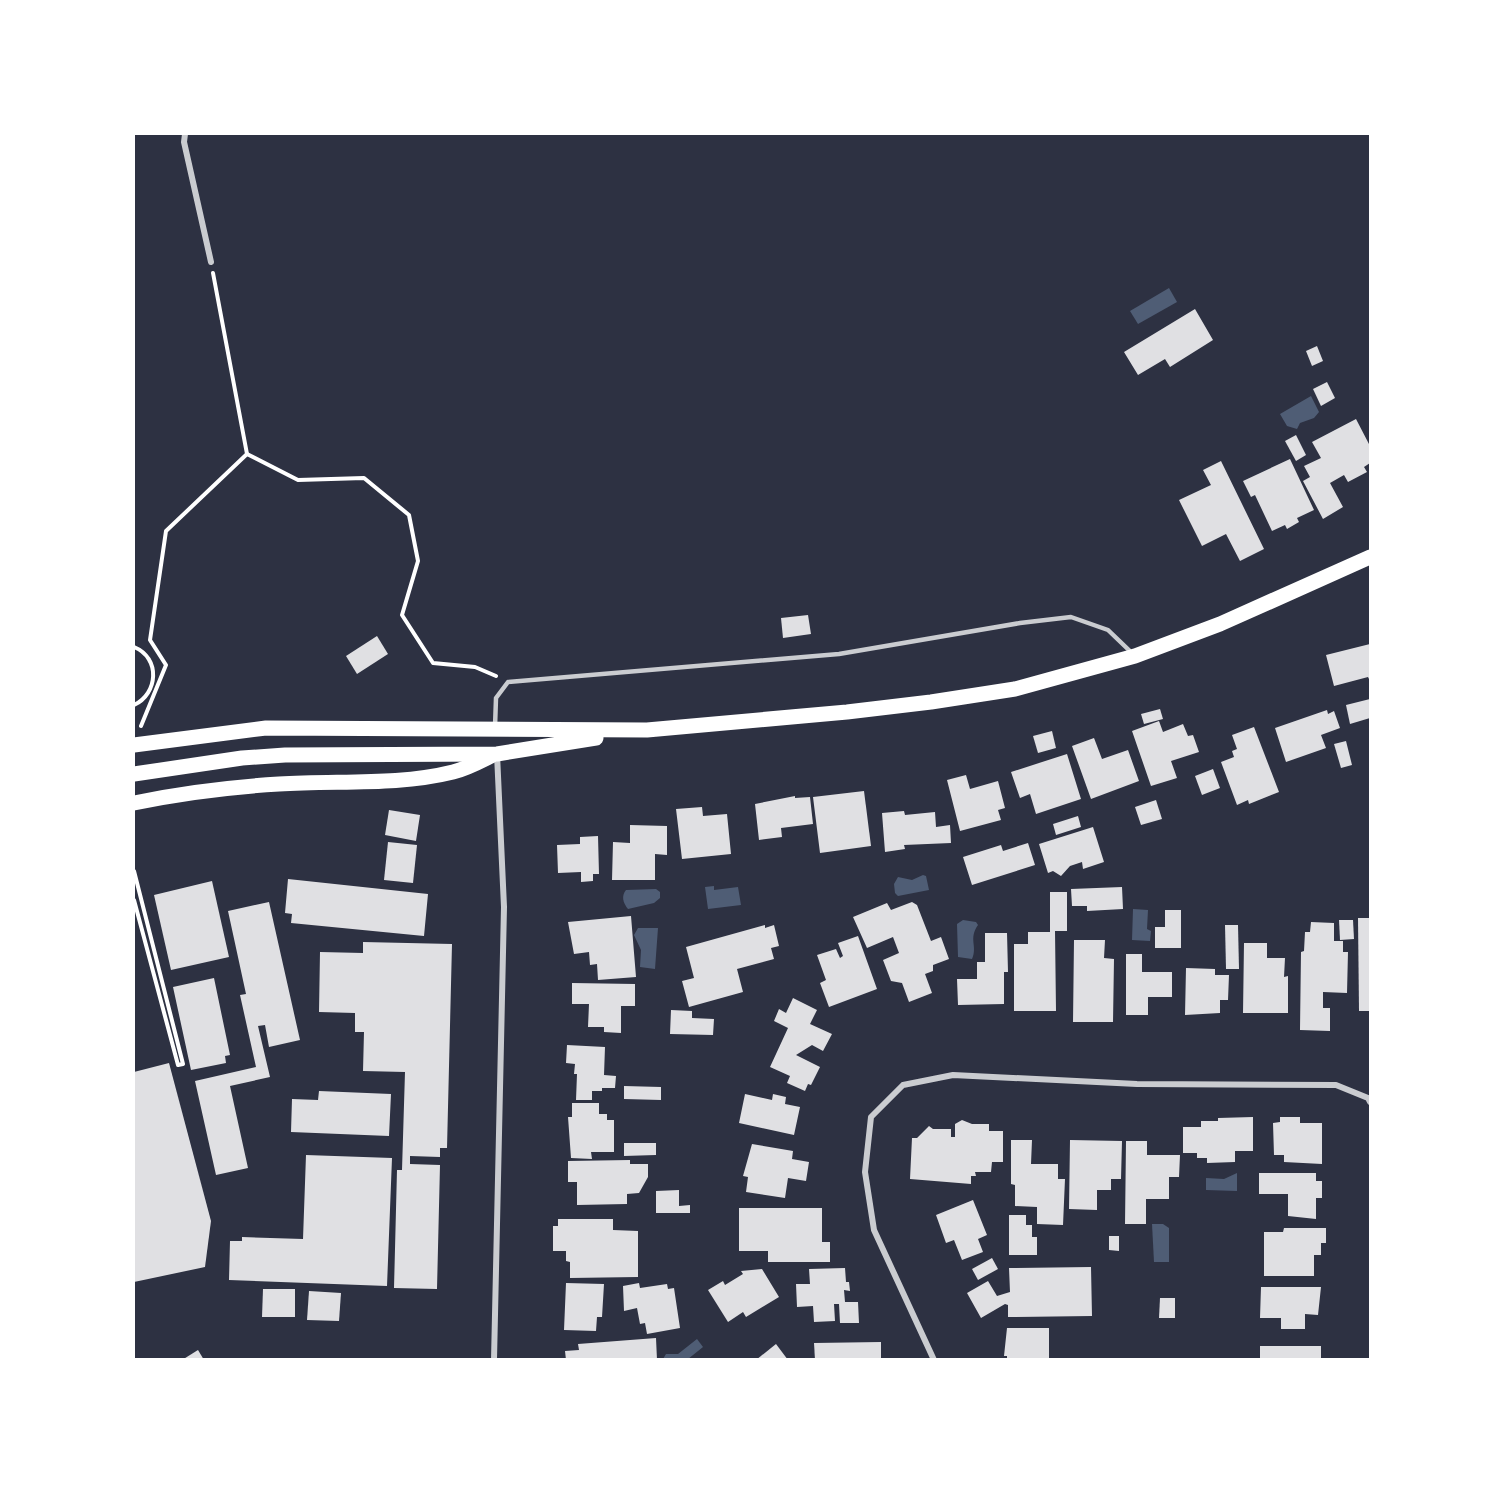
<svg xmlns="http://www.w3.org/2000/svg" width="1504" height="1493" viewBox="0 0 1504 1493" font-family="'PT Sans',sans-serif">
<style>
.water{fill:#4f5d75}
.building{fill:#e0e0e3}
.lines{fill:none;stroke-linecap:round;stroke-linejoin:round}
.path{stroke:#fff;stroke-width:4}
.service{stroke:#caccd0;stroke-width:4.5}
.minor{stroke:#caccd0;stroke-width:6}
.primary{stroke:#fff;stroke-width:15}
</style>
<rect width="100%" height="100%" fill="#2d3142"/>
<g class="water">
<polygon points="1169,288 1177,302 1138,324 1130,311"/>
<polygon points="1311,396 1319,412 1314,418 1300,423 1297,429 1287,426 1280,414"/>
<polygon points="923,875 926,876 929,890 898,896 895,893 894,884 898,877 912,880"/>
<polygon points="714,886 714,890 738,887 741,905 708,909 705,887"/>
<path d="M656,889L660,892V898L654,903L628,909C623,903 621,896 626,890Z"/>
<polygon points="1133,909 1148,910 1147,929 1151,931 1150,941 1132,940"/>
<path d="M963,920L976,922L978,925C968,939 978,946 972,959L958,957L957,924Z"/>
<polygon points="638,928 658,928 655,969 640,967 641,950 634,935"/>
<polygon points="1237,1173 1237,1191 1206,1190 1206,1178 1224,1179"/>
<polygon points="1152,1224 1163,1224 1169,1228 1169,1262 1154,1262"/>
<polygon points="697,1339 703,1347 688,1359 663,1359 666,1354 678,1354"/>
</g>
<g class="building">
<polygon points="1195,309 1213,340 1170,367 1165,359 1138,375 1124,352"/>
<polygon points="1317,346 1323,361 1312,366 1306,351"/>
<polygon points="1327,382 1335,398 1321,406 1313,389"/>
<polygon points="1356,419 1370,446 1370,463 1364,467 1367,472 1348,482 1344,475 1330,483 1343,507 1323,519 1303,481 1310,477 1304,466 1321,458 1312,442"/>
<polygon points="1296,435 1306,455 1296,461 1285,441"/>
<polygon points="1290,459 1314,510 1297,518 1299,522 1287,529 1285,525 1272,531 1255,495 1251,497 1243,481"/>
<polygon points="1221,461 1264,549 1240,561 1226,534 1202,546 1179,500 1211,485 1203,470"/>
<polygon points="808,615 811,634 783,638 781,618"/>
<polygon points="377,636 388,654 357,674 346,656"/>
<polygon points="1370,644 1370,681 1368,677 1334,686 1326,655"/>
<polygon points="1370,699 1370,718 1350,724 1346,705"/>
<polygon points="1160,709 1163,719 1144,724 1141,714"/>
<polygon points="1327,710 1328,714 1334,711 1340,728 1321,735 1326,748 1286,762 1275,728"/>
<polygon points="1159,721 1163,732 1183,724 1188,736 1193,735 1199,752 1171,761 1177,778 1151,786 1132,731"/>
<polygon points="1254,727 1279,792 1249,804 1248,800 1237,805 1221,762 1234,757 1232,751 1237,749 1232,735"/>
<polygon points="1052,731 1056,748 1038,753 1033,736"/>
<polygon points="1094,738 1102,759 1128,750 1139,781 1091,799 1072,746"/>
<polygon points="1346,741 1352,765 1341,768 1334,744"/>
<polygon points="1067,754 1081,799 1036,814 1030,794 1020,798 1011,772"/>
<polygon points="1213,769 1220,788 1202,795 1195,776"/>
<polygon points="966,775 970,789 998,781 1005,808 998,810 1001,820 960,831 947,780"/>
<polygon points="864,791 871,846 820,853 813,797"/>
<polygon points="795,796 795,798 810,797 813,824 781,828 782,837 759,840 755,804"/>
<polygon points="1156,800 1162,819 1141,825 1135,807"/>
<polygon points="702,807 703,816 727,814 731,854 682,859 676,809"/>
<polygon points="389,810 420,815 416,841 385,835"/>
<polygon points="904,811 905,815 935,812 936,827 950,825 951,843 904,845 905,849 885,852 882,813"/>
<polygon points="1078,816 1081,827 1056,835 1053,824"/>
<polygon points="630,825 667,826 667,855 655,854 655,880 612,880 613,842 630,843"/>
<polygon points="1093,827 1104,862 1083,869 1082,862 1070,866 1061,876 1053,871 1048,873 1039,844"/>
<polygon points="598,836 599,874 593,874 593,881 581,882 581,872 558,873 557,845 580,844 580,837"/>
<polygon points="388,842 417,845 413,883 384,880"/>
<polygon points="1028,843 1035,865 972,885 963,857 1001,845 1003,851"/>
<polygon points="288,879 428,894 424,936 291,923 292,914 285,913"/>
<polygon points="212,881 229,957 171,970 154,895"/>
<polygon points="1122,887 1123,909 1087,911 1087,906 1072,906 1071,889"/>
<polygon points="1050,892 1067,892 1067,931 1055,931 1056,1011 1014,1011 1014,944 1028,944 1028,932 1050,932"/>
<polygon points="269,902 300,1040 269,1047 265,1025 258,1026 270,1077 230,1086 248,1168 216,1175 195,1081 256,1067 240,995 246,994 228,911"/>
<polygon points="912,902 917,905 931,941 941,937 949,959 933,965 933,971 925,974 932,993 909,1002 902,983 891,981 883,960 899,953 893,937 867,948 853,917 887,903 891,910"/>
<polygon points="1165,910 1181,910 1181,948 1155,948 1155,927 1165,927"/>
<polygon points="631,916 636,977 598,980 597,964 590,965 589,952 574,954 568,922"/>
<polygon points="1358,918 1370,918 1370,1011 1359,1011"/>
<polygon points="1339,920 1353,920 1354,939 1340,940"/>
<polygon points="1311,922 1334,923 1334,941 1343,941 1343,952 1348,952 1347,993 1323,992 1323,1008 1330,1008 1330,1031 1300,1030 1301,952 1304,951 1305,932 1310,932"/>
<polygon points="765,925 765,928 774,925 779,946 771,948 774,959 737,969 743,992 689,1007 682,981 694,978 686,947"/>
<polygon points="1225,925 1238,925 1239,969 1226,969"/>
<polygon points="985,933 1007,933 1008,972 1004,972 1004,1004 958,1005 957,979 977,979 977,962 985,962"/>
<polygon points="858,936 877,989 829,1007 820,983 826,980 817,955 836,949 840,958 843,956 838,943"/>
<polygon points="1074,940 1105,940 1104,958 1114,959 1113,1022 1073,1022"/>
<polygon points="363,942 452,944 447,1148 440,1148 440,1157 410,1156 410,1164 440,1165 437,1289 394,1288 397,1170 402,1170 405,1072 363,1071 364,1032 355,1032 355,1013 319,1012 320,952 363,953"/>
<polygon points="1244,943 1267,943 1267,958 1285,958 1284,977 1288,976 1288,1013 1243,1013"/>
<polygon points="1126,954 1142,954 1142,972 1172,972 1172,997 1148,997 1148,1015 1126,1015"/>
<polygon points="1186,968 1215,969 1215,975 1229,975 1228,1000 1220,1000 1220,1013 1185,1015"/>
<polygon points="214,978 230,1055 225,1056 226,1063 191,1070 173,987"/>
<polygon points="572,983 635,984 635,1006 621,1006 621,1033 604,1032 604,1027 588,1027 589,1004 572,1004"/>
<polygon points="793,998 817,1010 810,1024 832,1034 823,1051 812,1045 796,1055 820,1067 811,1085 808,1084 805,1091 787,1083 790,1076 770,1067 788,1028 774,1021 779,1009 786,1013"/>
<polygon points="671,1010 692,1011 692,1018 714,1019 713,1035 670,1034"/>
<polygon points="567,1045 605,1047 604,1075 616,1076 615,1088 602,1088 602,1091 592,1091 592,1100 576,1100 577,1074 574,1074 575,1064 566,1063"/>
<polygon points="169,1063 211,1221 205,1267 134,1282 134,1072"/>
<polygon points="624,1086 661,1087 661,1100 624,1099"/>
<polygon points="319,1091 391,1094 389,1136 291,1132 292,1099 318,1100"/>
<polygon points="745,1094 772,1100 773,1094 786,1097 785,1104 800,1107 794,1135 739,1123"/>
<polygon points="572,1103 599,1103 599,1114 607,1114 607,1120 614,1120 614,1152 591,1152 592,1159 571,1158 568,1117 572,1117"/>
<polygon points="1253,1117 1253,1151 1235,1151 1235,1162 1207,1163 1207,1158 1197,1158 1197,1153 1183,1153 1183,1127 1201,1127 1201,1121 1218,1121 1218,1118"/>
<polygon points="1280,1117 1300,1117 1300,1123 1322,1123 1322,1164 1284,1162 1284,1155 1274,1155 1273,1123 1280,1122"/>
<polygon points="962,1120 972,1124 989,1124 989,1131 1003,1131 1003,1162 992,1162 991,1172 975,1172 976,1176 971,1176 971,1184 910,1179 912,1138 917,1138 929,1126 933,1129 951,1129 951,1137 955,1137 955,1124"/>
<polygon points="1011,1140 1032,1140 1031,1164 1058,1164 1058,1179 1065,1179 1063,1225 1037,1224 1037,1207 1015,1206 1015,1185 1011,1184"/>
<polygon points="1070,1140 1122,1141 1121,1179 1111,1179 1111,1190 1097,1190 1097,1210 1069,1209"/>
<polygon points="1126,1141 1147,1141 1147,1155 1180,1155 1179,1177 1169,1177 1169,1199 1146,1199 1146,1224 1125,1224"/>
<polygon points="624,1143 656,1143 656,1155 624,1156"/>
<polygon points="752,1144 793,1151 792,1159 809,1162 806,1181 788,1178 785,1198 746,1192 748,1177 743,1176"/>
<polygon points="306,1155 392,1158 387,1286 229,1280 230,1241 242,1241 242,1237 303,1239"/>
<polygon points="630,1160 630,1164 648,1164 648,1177 639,1193 627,1194 627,1204 577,1205 577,1182 568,1182 568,1161"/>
<polygon points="1259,1173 1316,1173 1316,1181 1322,1181 1322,1198 1316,1198 1316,1219 1288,1216 1288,1194 1259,1194"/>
<polygon points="679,1190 679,1206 690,1205 690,1213 656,1213 656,1191"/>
<polygon points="973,1200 987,1235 978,1239 983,1252 962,1260 954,1240 946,1243 936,1215"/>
<polygon points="739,1208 822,1208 822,1242 830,1242 830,1262 768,1262 768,1251 739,1251"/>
<polygon points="1009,1215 1026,1215 1026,1225 1032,1225 1032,1237 1037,1237 1037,1255 1009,1255"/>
<polygon points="558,1219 613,1219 613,1230 638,1231 638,1277 570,1278 570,1262 566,1261 566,1251 553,1251 553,1226 558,1226"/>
<polygon points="1284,1228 1326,1228 1326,1243 1321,1243 1321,1255 1314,1255 1314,1276 1264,1276 1264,1232 1283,1232"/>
<polygon points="1109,1236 1119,1236 1119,1251 1109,1250"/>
<polygon points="992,1258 998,1269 978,1280 972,1269"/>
<polygon points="1091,1267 1092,1316 1008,1317 1008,1305 1005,1304 981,1318 967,1293 988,1281 997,1296 1010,1292 1009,1268"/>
<polygon points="845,1268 846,1282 849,1282 850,1291 844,1290 845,1302 858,1302 859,1323 840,1323 839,1304 834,1304 835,1321 814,1322 813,1306 797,1307 796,1284 810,1284 809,1269"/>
<polygon points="762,1269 779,1297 746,1317 743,1312 728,1322 708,1290 723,1281 725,1285 743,1274 741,1271"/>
<polygon points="566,1283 604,1284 602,1317 597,1317 596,1331 564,1330"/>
<polygon points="639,1283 640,1288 667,1284 668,1289 674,1288 680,1328 647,1334 645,1323 640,1324 637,1308 624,1311 623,1286"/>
<polygon points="1261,1287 1321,1287 1318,1315 1305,1314 1305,1329 1281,1329 1281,1318 1260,1318"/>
<polygon points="263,1289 295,1289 295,1317 262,1317"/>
<polygon points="309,1291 341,1293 339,1321 307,1320"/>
<polygon points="1160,1298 1175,1298 1175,1318 1159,1318"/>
<polygon points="1007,1328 1049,1328 1049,1360 1007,1360 1007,1356 1004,1356"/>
<polygon points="656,1338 657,1360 566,1360 565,1351 579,1350 578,1344"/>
<polygon points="881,1342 881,1360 815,1360 814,1343"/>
<polygon points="776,1344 788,1360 756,1360"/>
<rect x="1260" y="1346" width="61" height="14"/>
<polygon points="198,1350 204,1360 182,1360"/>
</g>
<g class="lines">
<g class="path">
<polyline points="247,454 298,480 364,478 409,515 418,561 402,615 433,663 475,667 496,676"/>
<path d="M134,647C161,658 158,694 134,705"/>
<polyline points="141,726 166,665 150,640 166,531 247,454 213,273"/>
<polyline points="134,871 183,1064 178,1065 134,900"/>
</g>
<polyline class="service" points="495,727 496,698 508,682 839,654 1020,623 1071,617 1108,630 1133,654"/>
<g class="minor">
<polyline points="185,134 184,142 211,262"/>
<polyline points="494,1360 504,907 497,754"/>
<polyline points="934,1360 874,1230 865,1172 871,1117 903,1085 953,1075 1137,1084 1336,1085 1368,1098 1370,1102"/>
</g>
<g class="primary">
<polyline points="134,745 266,728 647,730 847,712 931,702 1015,689 1135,656 1220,624 1370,557"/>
<polyline points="134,774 242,758 285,755 497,754 596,738"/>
<path d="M134,803C181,793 231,787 279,784C336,780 397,786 453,772C466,769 479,762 491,756"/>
</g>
</g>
<rect width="1504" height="1493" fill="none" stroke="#ffffff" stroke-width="270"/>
</svg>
